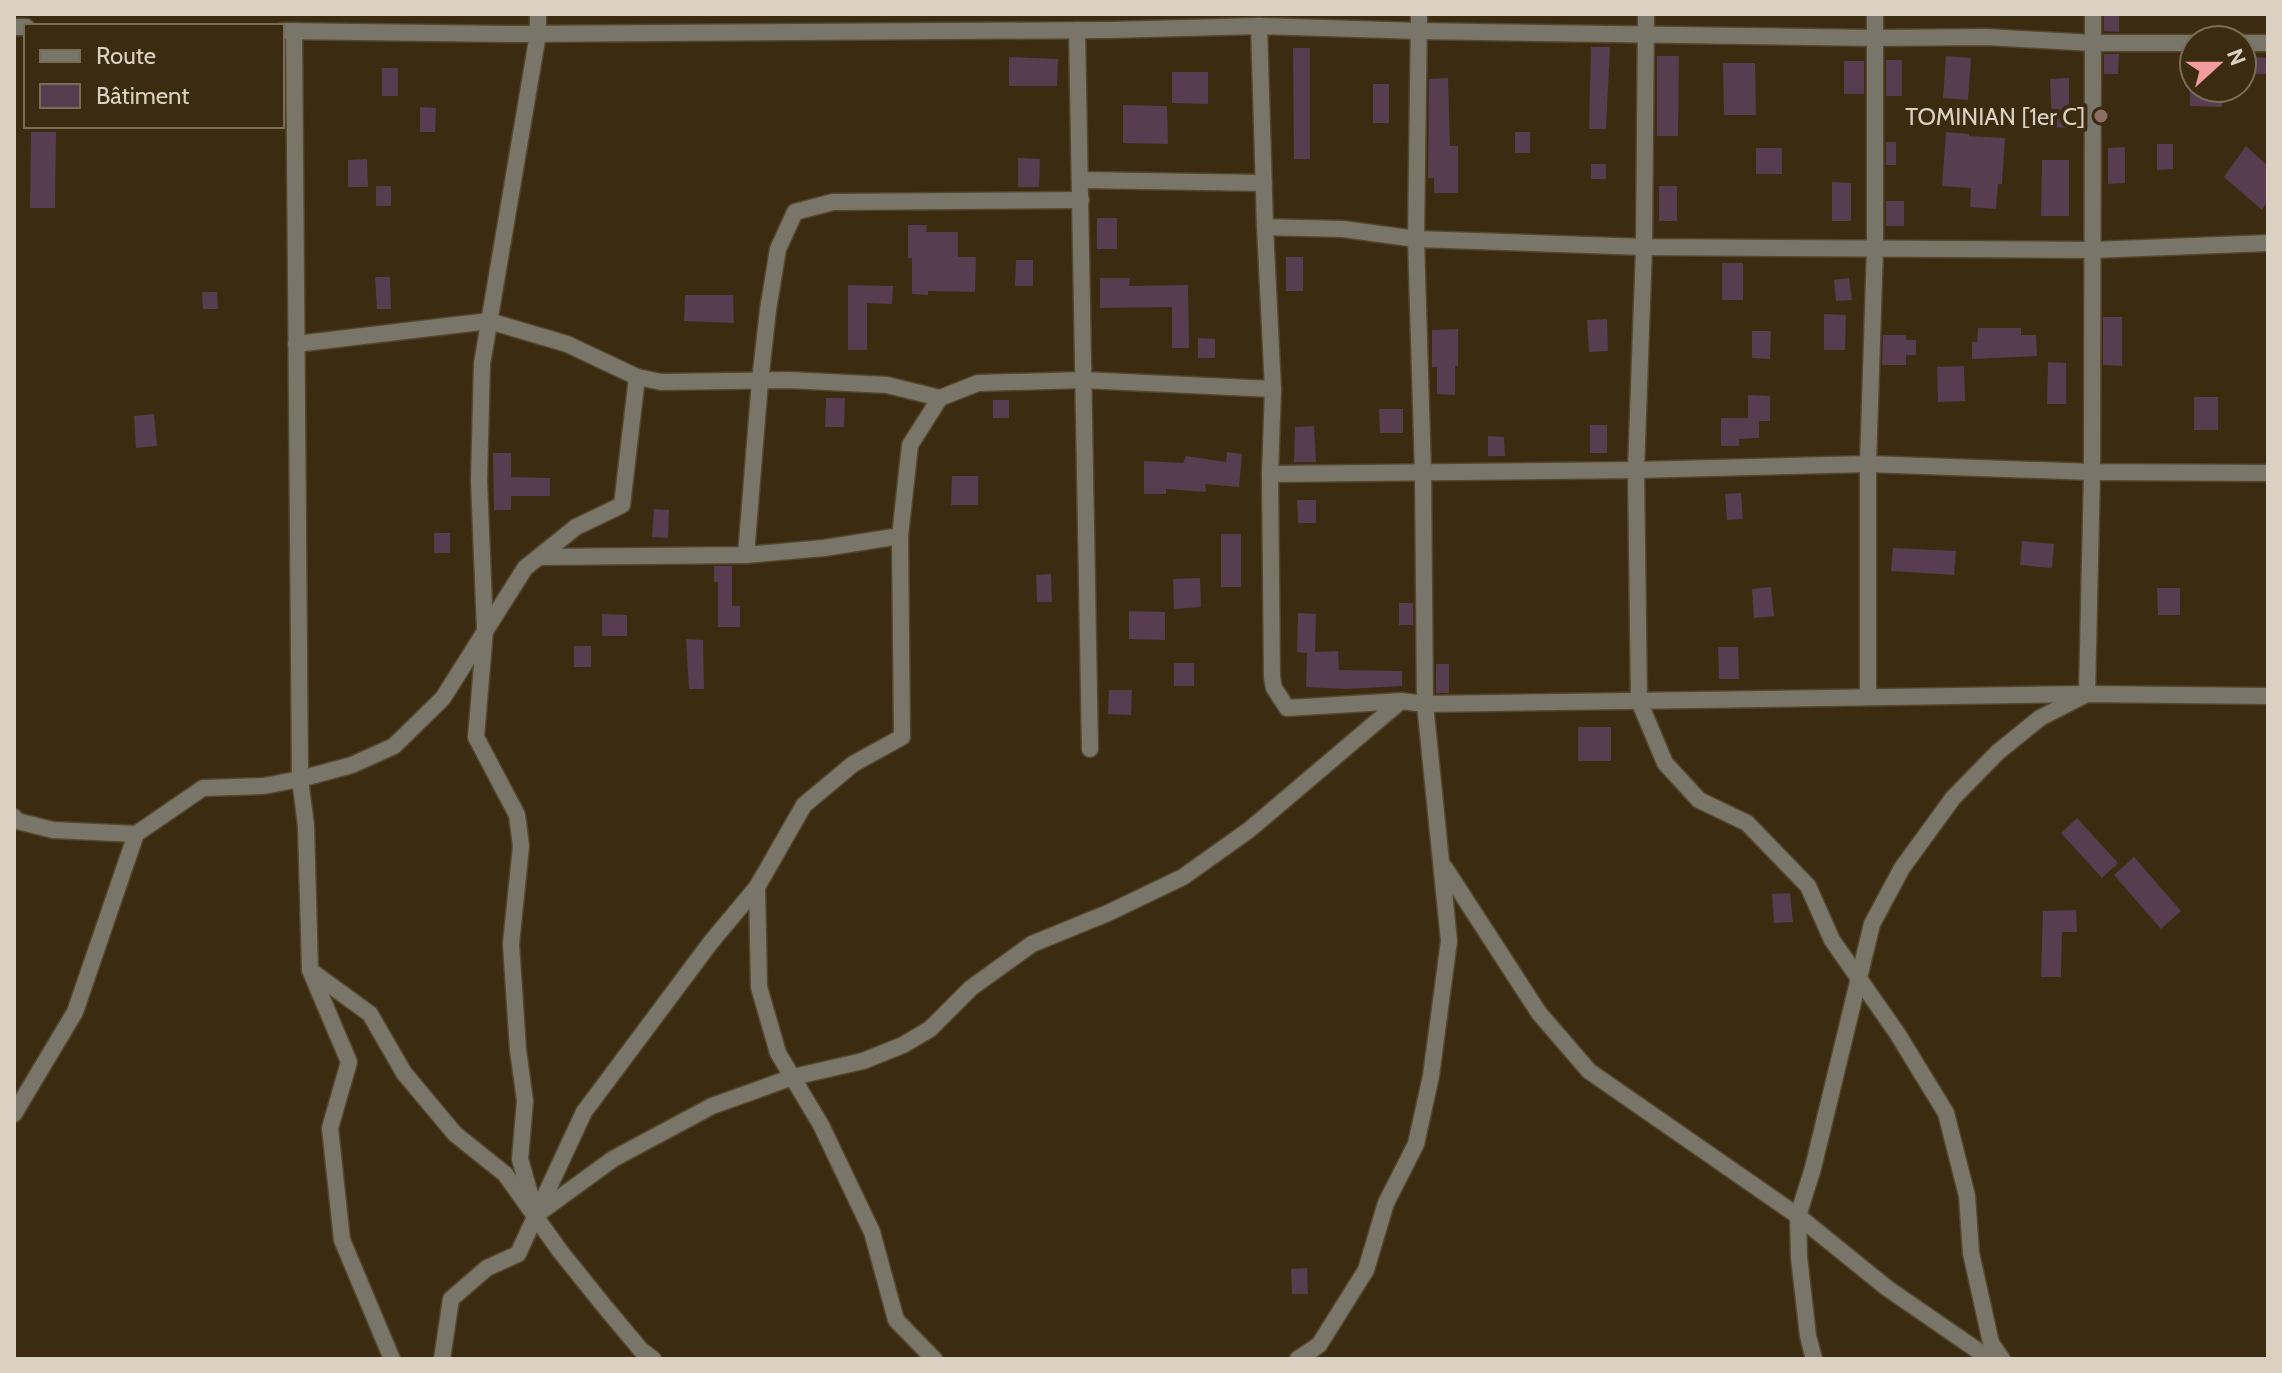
<svg xmlns="http://www.w3.org/2000/svg" width="2282" height="1373" viewBox="0 0 2282 1373" font-family="Cabin,sans-serif">
<style>
.building{fill:#573d4f}
.lines{fill:none;stroke-linecap:round;stroke-linejoin:round}
.minor-casing{stroke:#54462d;stroke-width:19}
.tertiary-casing{stroke:#54462d;stroke-width:19}
.minor{stroke:#797568;stroke-width:16}
.tertiary{stroke:#797568;stroke-width:16}
.education-dot{fill:#8d6e63;stroke:#3a2b11;stroke-width:3}
.labels{text-anchor:middle;dominant-baseline:central;stroke-width:8;stroke-linejoin:round;paint-order:stroke}
.poi-label{font-size:24px;fill:#dad1c2;stroke:#3a2b11;text-anchor:end}
</style>
<rect width="100%" height="100%" fill="#3a2b11"/>
<g class="building">
<polygon points="2104,14 2119,14 2119,32 2104,31"/>
<polygon points="1591,47 1610,47 1606,129 1589,129"/>
<polygon points="1293,48 1310,48 1310,159 1294,159"/>
<polygon points="2104,54 2119,54 2118,74 2104,74"/>
<polygon points="1657,56 1679,56 1678,136 1657,136"/>
<polygon points="1946,56 1971,58 1968,100 1943,98"/>
<polygon points="1009,57 1058,59 1057,86 1009,86"/>
<polygon points="2242,57 2268,58 2268,74 2242,74"/>
<rect x="1886" y="60" width="16" height="36"/>
<rect x="1844" y="61" width="20" height="33"/>
<polygon points="1723,63 1755,63 1756,115 1724,115"/>
<rect x="382" y="68" width="16" height="28"/>
<polygon points="1172,72 1208,72 1208,104 1172,103"/>
<polygon points="1448,78 1450,146 1458,146 1458,193 1434,193 1434,178 1428,178 1429,79"/>
<polygon points="2069,78 2069,128 2052,127 2050,79"/>
<rect x="1373" y="84" width="16" height="39"/>
<polygon points="2190,88 2223,88 2222,107 2190,106"/>
<polygon points="1123,105 1167,106 1168,144 1123,143"/>
<polygon points="420,107 436,108 435,132 420,132"/>
<polygon points="31,132 56,132 55,208 30,208"/>
<rect x="1515" y="132" width="15" height="21"/>
<polygon points="1946,132 1969,134 1969,136 2005,138 2002,184 1998,184 1996,209 1970,207 1971,188 1942,186"/>
<rect x="1886" y="142" width="10" height="23"/>
<polygon points="2157,144 2173,144 2173,169 2157,170"/>
<polygon points="2246,146 2268,166 2268,201 2262,210 2224,177"/>
<polygon points="2125,147 2125,183 2108,184 2108,148"/>
<rect x="1756" y="148" width="26" height="26"/>
<polygon points="1018,158 1040,159 1039,187 1018,187"/>
<polygon points="367,159 368,187 348,187 348,160"/>
<polygon points="2042,160 2069,160 2069,216 2041,216"/>
<rect x="1591" y="164" width="15" height="15"/>
<polygon points="1832,182 1851,183 1851,221 1832,221"/>
<rect x="376" y="186" width="15" height="20"/>
<rect x="1659" y="186" width="18" height="35"/>
<rect x="1886" y="201" width="18" height="25"/>
<rect x="1097" y="218" width="20" height="31"/>
<polygon points="908,225 927,225 926,232 958,232 958,257 976,257 975,292 928,291 928,295 912,294 912,258 908,258"/>
<rect x="1286" y="257" width="17" height="34"/>
<polygon points="1016,260 1033,260 1033,286 1015,286"/>
<rect x="1722" y="263" width="21" height="37"/>
<polygon points="375,277 390,277 391,309 377,309"/>
<polygon points="1100,278 1130,278 1129,286 1188,285 1189,348 1172,348 1172,307 1100,308"/>
<polygon points="1849,278 1852,300 1836,301 1834,280"/>
<polygon points="848,285 893,286 892,304 867,303 867,350 848,350"/>
<polygon points="202,292 217,292 218,309 203,309"/>
<polygon points="685,295 733,295 734,323 684,321"/>
<polygon points="1824,314 1846,315 1845,350 1824,350"/>
<polygon points="2103,317 2122,317 2122,366 2103,365"/>
<polygon points="1607,319 1608,351 1589,352 1587,320"/>
<polygon points="1978,328 2021,328 2021,335 2036,335 2037,356 1972,359 1972,342 1977,342"/>
<polygon points="1458,329 1458,366 1455,366 1455,395 1437,394 1437,367 1432,367 1432,330"/>
<polygon points="1752,331 1771,331 1770,359 1752,358"/>
<polygon points="1883,335 1906,335 1906,340 1916,340 1916,355 1906,355 1906,365 1882,365"/>
<polygon points="1198,338 1215,339 1215,358 1198,358"/>
<polygon points="2048,362 2066,363 2066,404 2047,404"/>
<polygon points="1964,366 1965,401 1938,402 1937,367"/>
<polygon points="1748,395 1770,396 1770,421 1759,421 1759,438 1739,439 1739,446 1721,446 1721,418 1748,418"/>
<rect x="2194" y="397" width="24" height="33"/>
<polygon points="826,398 845,398 844,427 825,427"/>
<rect x="993" y="400" width="16" height="18"/>
<polygon points="1379,409 1403,409 1403,433 1380,433"/>
<polygon points="154,414 157,446 136,448 134,416"/>
<rect x="1590" y="425" width="17" height="28"/>
<polygon points="1314,426 1316,462 1294,462 1295,427"/>
<polygon points="1488,436 1504,437 1505,456 1488,456"/>
<polygon points="1227,452 1242,454 1239,487 1205,484 1206,492 1166,489 1166,494 1144,494 1144,461 1183,463 1186,456 1226,462"/>
<polygon points="493,453 511,453 511,477 550,478 550,496 511,496 511,510 494,510"/>
<polygon points="952,476 978,476 978,505 951,505"/>
<polygon points="1741,493 1743,519 1727,520 1725,494"/>
<polygon points="1297,500 1316,500 1316,523 1298,523"/>
<polygon points="654,509 669,510 668,538 652,537"/>
<rect x="434" y="533" width="16" height="20"/>
<rect x="1221" y="534" width="20" height="53"/>
<polygon points="2022,541 2054,544 2052,568 2020,565"/>
<polygon points="1893,548 1956,551 1954,575 1891,571"/>
<polygon points="714,566 732,566 732,606 740,606 740,627 718,627 718,582 714,582"/>
<polygon points="1051,574 1052,602 1037,602 1036,575"/>
<polygon points="1200,578 1201,607 1174,609 1173,579"/>
<polygon points="1771,587 1774,616 1754,618 1752,589"/>
<polygon points="2157,588 2180,588 2180,615 2158,615"/>
<rect x="1399" y="603" width="14" height="22"/>
<polygon points="1129,611 1165,612 1165,640 1129,639"/>
<polygon points="1298,613 1316,614 1315,652 1338,651 1339,670 1402,671 1402,686 1346,689 1306,687 1307,653 1297,652"/>
<polygon points="602,614 627,615 627,636 602,636"/>
<polygon points="686,639 703,640 704,689 689,689"/>
<rect x="574" y="646" width="17" height="21"/>
<polygon points="1718,647 1738,647 1739,679 1719,679"/>
<rect x="1174" y="663" width="20" height="23"/>
<rect x="1436" y="664" width="13" height="29"/>
<polygon points="1109,690 1132,690 1131,715 1108,714"/>
<rect x="1578" y="727" width="33" height="34"/>
<polygon points="2077,818 2118,863 2102,878 2061,833"/>
<polygon points="2134,857 2181,911 2161,929 2114,875"/>
<polygon points="1790,893 1793,922 1774,923 1772,894"/>
<polygon points="2076,910 2077,932 2062,932 2061,977 2041,977 2043,911"/>
<polygon points="1307,1268 1308,1294 1292,1294 1291,1269"/>
</g>
<g class="lines">
<g class="minor-casing">
<g id="minor">
<polyline points="1646,14 1644,247 1636,470 1639,701 1665,763 1699,800 1747,823 1808,886 1832,940 1897,1033 1946,1113 1967,1196 1971,1253 1991,1343 2002,1359"/>
<polyline points="1259,26 1265,227 1273,389 1270,474 1272,677 1274,688 1287,708 1401,701 1425,704 2087,694 2268,696"/>
<polyline points="1077,30 1090,749"/>
<polyline points="294,31 300,779 306,826 310,970 349,1062 330,1128 342,1240 392,1359"/>
<polyline points="1081,180 1264,183"/>
<polyline points="1265,227 1343,229 1416,239 1644,247 2093,250 2268,243"/>
<polyline points="296,344 489,321 567,344 637,377 661,382 789,380 887,385 940,398 978,383 1083,380 1273,389"/>
<polyline points="1270,474 1636,470 1868,464 2092,472 2268,473"/>
<polyline points="746,555 760,381 768,310 778,249 795,212 833,202 1081,200"/>
<polyline points="539,557 746,555 824,548 900,536"/>
<polyline points="1868,697 1868,464 1875,248 1875,14"/>
<polyline points="14,817 17,821 53,830 136,834"/>
<polyline points="1445,868 1539,1013 1589,1071 1798,1216 1887,1288 1990,1359"/>
<polyline points="757,887 759,987 778,1053 821,1125 872,1232 896,1320 934,1359"/>
<polyline points="311,971 370,1014 404,1073 455,1134 505,1174 560,1251 605,1307 641,1350 653,1359"/>
<polyline points="14,1114 75,1012 136,834 203,788 264,786 300,779 352,765 394,746 443,698 525,568 576,527 622,505 637,377"/>
<polyline points="537,1213 584,1112 711,942 757,887 804,805 853,764 902,737 900,536 910,445 940,398"/>
<polyline points="536,1215 520,1159 525,1101 518,1050 511,944 521,846 517,815 476,737 485,630 479,481 482,364 538,34 538,14"/>
<polyline points="442,1359 451,1299 487,1268 518,1254 536,1215 613,1159 712,1106 793,1077 863,1061 903,1045 930,1029 971,988 1032,944 1108,913 1183,877 1249,830 1401,701"/>
<polyline points="1298,1359 1319,1345 1366,1270 1386,1203 1416,1144 1431,1076 1449,941 1425,704 1423,473 1416,239 1419,14"/>
<polyline points="1814,1359 1808,1336 1799,1257 1798,1216 1813,1168 1872,924 1902,868 1953,798 1998,752 2040,718 2087,694 2092,472 2093,14"/>
</g>
</g>
<g class="tertiary-casing">
<g id="tertiary">
<polyline points="14,27 26,27"/>
<polyline points="282,31 517,34 1110,30 1259,26 1418,31 1874,38 1986,37 2093,43 2194,43"/>
<polyline points="2242,43 2268,43"/>
</g>
</g>
<use href="#minor" class="minor"/>
<use href="#tertiary" class="tertiary"/>
</g>
<circle class="education-dot" cx="2101" cy="116" r="8"/>
<g class="labels">
<g class="poi-label">
<text x="2085" y="116">TOMINIAN [1er C]</text>
</g>
</g>
<rect width="2282" height="1373" fill="none" stroke="#dad1c2" stroke-width="32"/>
<rect x="24" y="24" width="260" height="104" fill="#3a2b11" stroke="#7a6d58" stroke-width="2"/>
<rect x="40" y="50" width="40" height="12" fill="#797568" stroke="#7a6d58" stroke-width="2"/>
<text x="96" y="64" font-size="24" fill="#dad1c2">Route</text>
<rect x="40" y="84" width="40" height="24" fill="#573d4f" stroke="#7a6d58" stroke-width="2"/>
<text x="96" y="104" font-size="24" fill="#dad1c2">Bâtiment</text>
<g transform="translate(2218 64) rotate(69)"><circle r="38" fill="#3a2b11" stroke="#7a6d58" stroke-width="2"/>
<path d="M0-6L14 30L0 20L-14 30Z" fill="#f49b9f"/>
<text y="-12" font-size="22" font-weight="bold" text-anchor="middle" fill="#dad1c2">N</text>
</g>
</svg>
